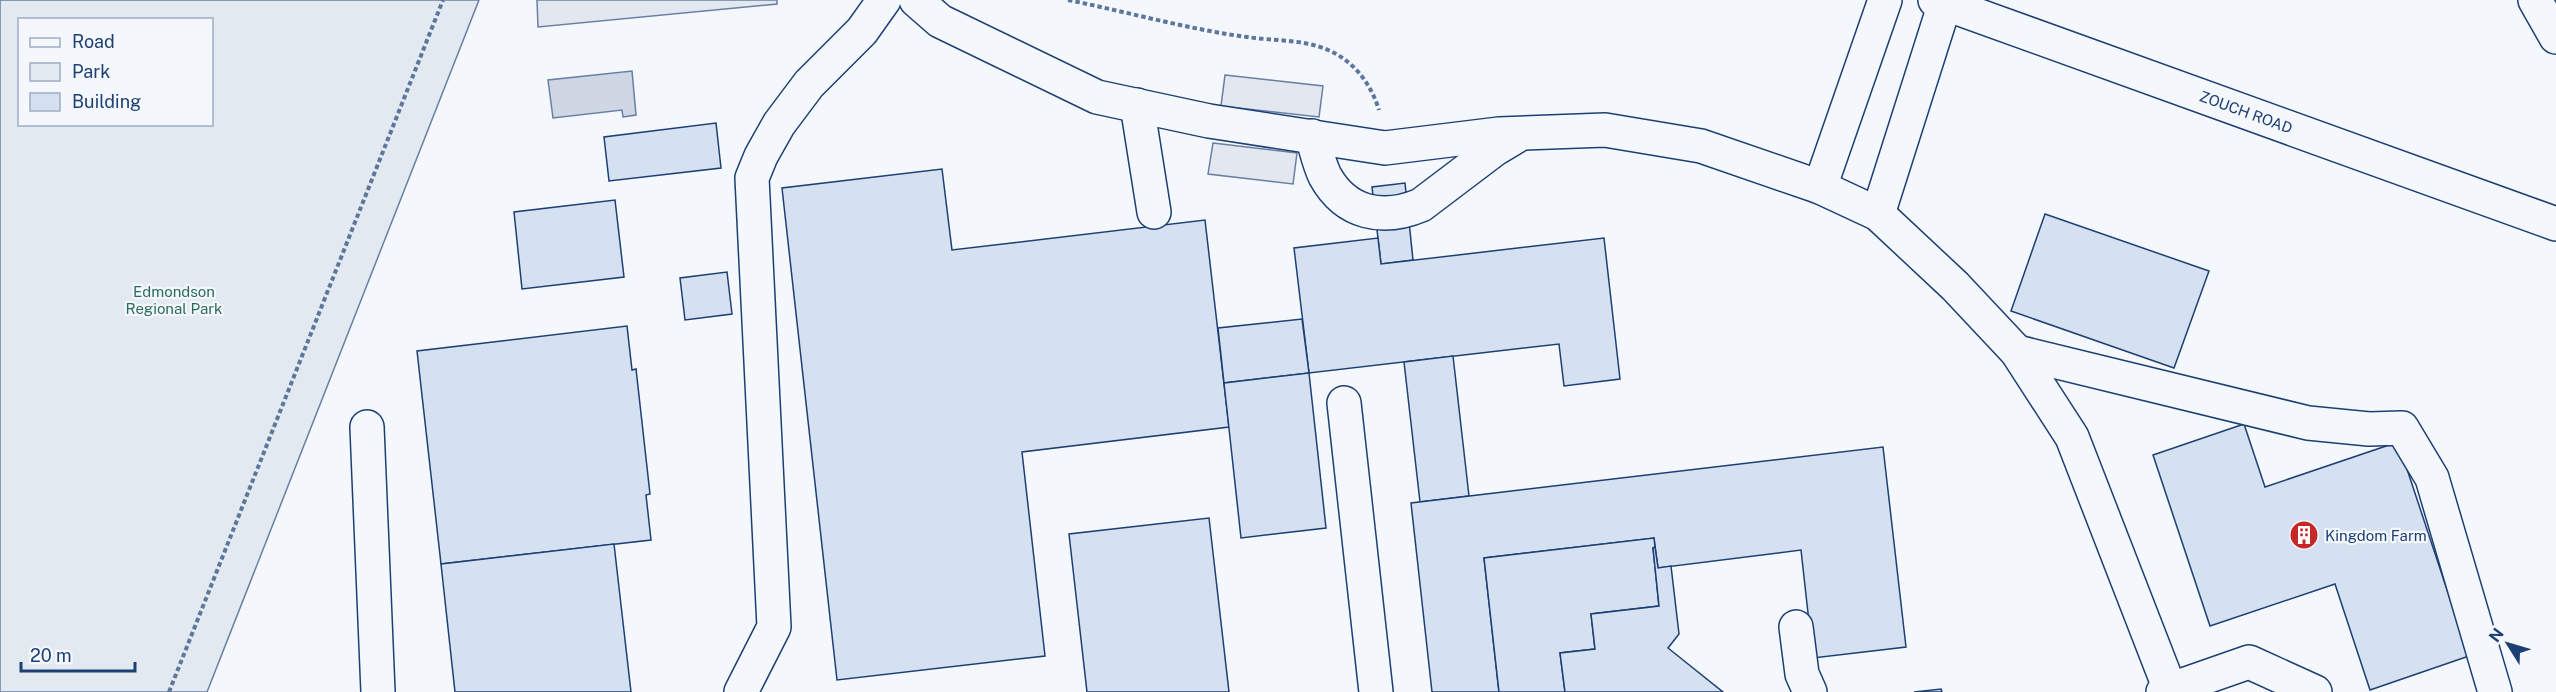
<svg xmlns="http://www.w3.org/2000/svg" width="2556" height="692" viewBox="0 0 2556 692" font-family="'Public Sans',sans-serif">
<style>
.green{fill:#e3e9f0;stroke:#687fa3;stroke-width:1.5;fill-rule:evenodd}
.parking{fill:#e3e8f0;stroke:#687fa3;stroke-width:1.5}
.water{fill:#cfd7e4;stroke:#687fa3;stroke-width:1.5}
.building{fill:#d5e0f0;stroke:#1d3f73;stroke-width:1.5}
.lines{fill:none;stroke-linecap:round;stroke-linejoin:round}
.minor-casing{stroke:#1d3f73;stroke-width:36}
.major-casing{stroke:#1d3f73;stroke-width:36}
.path{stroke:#5e769c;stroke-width:4;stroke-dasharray:4.5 3;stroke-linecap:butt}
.minor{stroke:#f4f7fb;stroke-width:33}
.major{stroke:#f4f7fb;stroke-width:33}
.labels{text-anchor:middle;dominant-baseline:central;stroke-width:4.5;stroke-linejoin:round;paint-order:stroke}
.street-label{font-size:15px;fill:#1d3f73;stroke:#f4f7fb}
.park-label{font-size:15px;fill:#2c6c60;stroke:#f4f7fb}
.poi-label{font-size:15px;fill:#1d3f73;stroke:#f4f7fb;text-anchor:start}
</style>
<rect width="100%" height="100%" fill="#f4f7fb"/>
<path class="green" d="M0,0H479L207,692H0ZM20,20H212V124H20Z"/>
<g class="parking">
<polygon points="537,0 777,0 777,4 538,27"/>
<polygon points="1225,75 1323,86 1319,117 1221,106"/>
<polygon points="1213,143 1297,153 1293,184 1208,174"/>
</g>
<polygon class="water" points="632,71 636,115 623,117 622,110 553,118 548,80"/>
<g class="building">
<polygon points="716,123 721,168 609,181 604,137"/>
<polygon points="942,169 952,250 1205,220 1229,427 1022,452 1045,656 837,680 782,188"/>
<polygon points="1405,183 1413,260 1381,264 1372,187"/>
<polygon points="615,200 624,277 522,289 514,212"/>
<polygon points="2045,214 2209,271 2174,368 2011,311"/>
<polygon points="1378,238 1381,264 1604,238 1620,379 1564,386 1559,344 1309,373 1294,248"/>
<polygon points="727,272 732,314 685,320 680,278"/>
<polygon points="1302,319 1309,373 1224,383 1218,328"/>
<polygon points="627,326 632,370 636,369 650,494 646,495 651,540 441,564 417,351"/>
<polygon points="1453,356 1469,496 1420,502 1404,362"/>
<polygon points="1309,373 1326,528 1241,538 1224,383"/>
<polygon points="2244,424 2265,487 2398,442 2469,656 2370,690 2335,584 2210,626 2153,455"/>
<polygon points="1883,447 1906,647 1813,658 1801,550 1658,568 1654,538 1484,558 1499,692 1432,692 1411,503"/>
<polygon points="1209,518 1229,692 1087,692 1069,534"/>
<polygon points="1654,538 1655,547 1653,548 1659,606 1591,614 1595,649 1560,653 1565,692 1499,692 1484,558"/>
<polygon points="614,544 631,692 455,692 441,564"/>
<polygon points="1655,547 1658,568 1671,566 1679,634 1668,648 1723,692 1565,692 1560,653 1595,649 1591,614 1659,606 1653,548"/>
<polygon points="1941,689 1942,692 1914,692"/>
</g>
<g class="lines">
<g class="minor-casing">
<g id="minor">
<polyline points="916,0 940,21 1097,97 1209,121 1385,148 1499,134 1605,130 1701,146 1820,187 1878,214 1955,286 2017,352 2072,437 2171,692"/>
<polyline points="1935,0 2556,224"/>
<polyline points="1137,105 1154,212"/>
<path d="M1312,136C1316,149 1319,164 1325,176C1346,214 1383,221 1421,205L1495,149L1520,134"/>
<polyline points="1820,187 1885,0"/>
<polyline points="1878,214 1945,3"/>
<polyline points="2017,352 2308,423 2369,429 2402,428 2432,478 2495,692"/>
<polyline points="1344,403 1376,692"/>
<polyline points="367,427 378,692"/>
<polyline points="1796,627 1802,674 1810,692"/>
<polyline points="741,692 774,627 752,178 761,156 779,124 809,84 862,31 884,0"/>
<polyline points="2163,692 2249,662 2315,692"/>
</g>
</g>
<g class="major-casing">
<polyline id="major" points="2535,0 2556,37"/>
</g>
<g class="path">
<path d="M1068,0C1128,12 1187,29 1247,37C1273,41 1303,39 1328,50C1354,61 1371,84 1379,110"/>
<polyline points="169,692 443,0"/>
</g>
<use href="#minor" class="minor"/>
<use href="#major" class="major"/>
</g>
<defs>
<g id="building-disc" transform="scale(1.5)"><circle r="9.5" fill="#c62828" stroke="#f4f7fb"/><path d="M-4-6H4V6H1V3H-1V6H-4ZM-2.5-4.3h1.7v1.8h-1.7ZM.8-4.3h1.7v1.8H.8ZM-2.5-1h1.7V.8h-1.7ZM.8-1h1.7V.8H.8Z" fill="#fff"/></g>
</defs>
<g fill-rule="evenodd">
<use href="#building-disc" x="2304" y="535"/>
</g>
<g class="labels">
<g class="street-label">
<text transform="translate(2246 112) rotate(20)">ZOUCH ROAD</text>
</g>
<g class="park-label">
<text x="174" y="291">Edmondson<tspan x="174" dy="17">Regional Park</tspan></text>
</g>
<g class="poi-label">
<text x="2325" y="535">Kingdom Farm</text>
</g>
</g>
<rect x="18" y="18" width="195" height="108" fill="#f4f7fb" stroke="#9eadc5" stroke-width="1.5"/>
<rect x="30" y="38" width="30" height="9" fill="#f4f7fb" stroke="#9eadc5" stroke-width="1.5"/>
<text x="72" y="48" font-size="18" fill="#1d3f73">Road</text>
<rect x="30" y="63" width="30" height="18" fill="#e3e9f0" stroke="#9eadc5" stroke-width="1.5"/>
<text x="72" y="78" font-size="18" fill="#1d3f73">Park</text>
<rect x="30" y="93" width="30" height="18" fill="#d5e0f0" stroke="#9eadc5" stroke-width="1.5"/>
<text x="72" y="108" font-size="18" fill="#1d3f73">Building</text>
<g transform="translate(2508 644) rotate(307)" stroke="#f4f7fb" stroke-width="4.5" paint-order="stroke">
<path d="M0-4.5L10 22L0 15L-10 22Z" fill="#1d3f73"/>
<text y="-9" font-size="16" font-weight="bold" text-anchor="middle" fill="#1d3f73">N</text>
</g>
<path d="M21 662v9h114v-9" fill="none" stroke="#1d3f73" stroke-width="3"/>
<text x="30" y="662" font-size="18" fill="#1d3f73" stroke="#f4f7fb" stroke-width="4.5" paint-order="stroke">20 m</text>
</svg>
